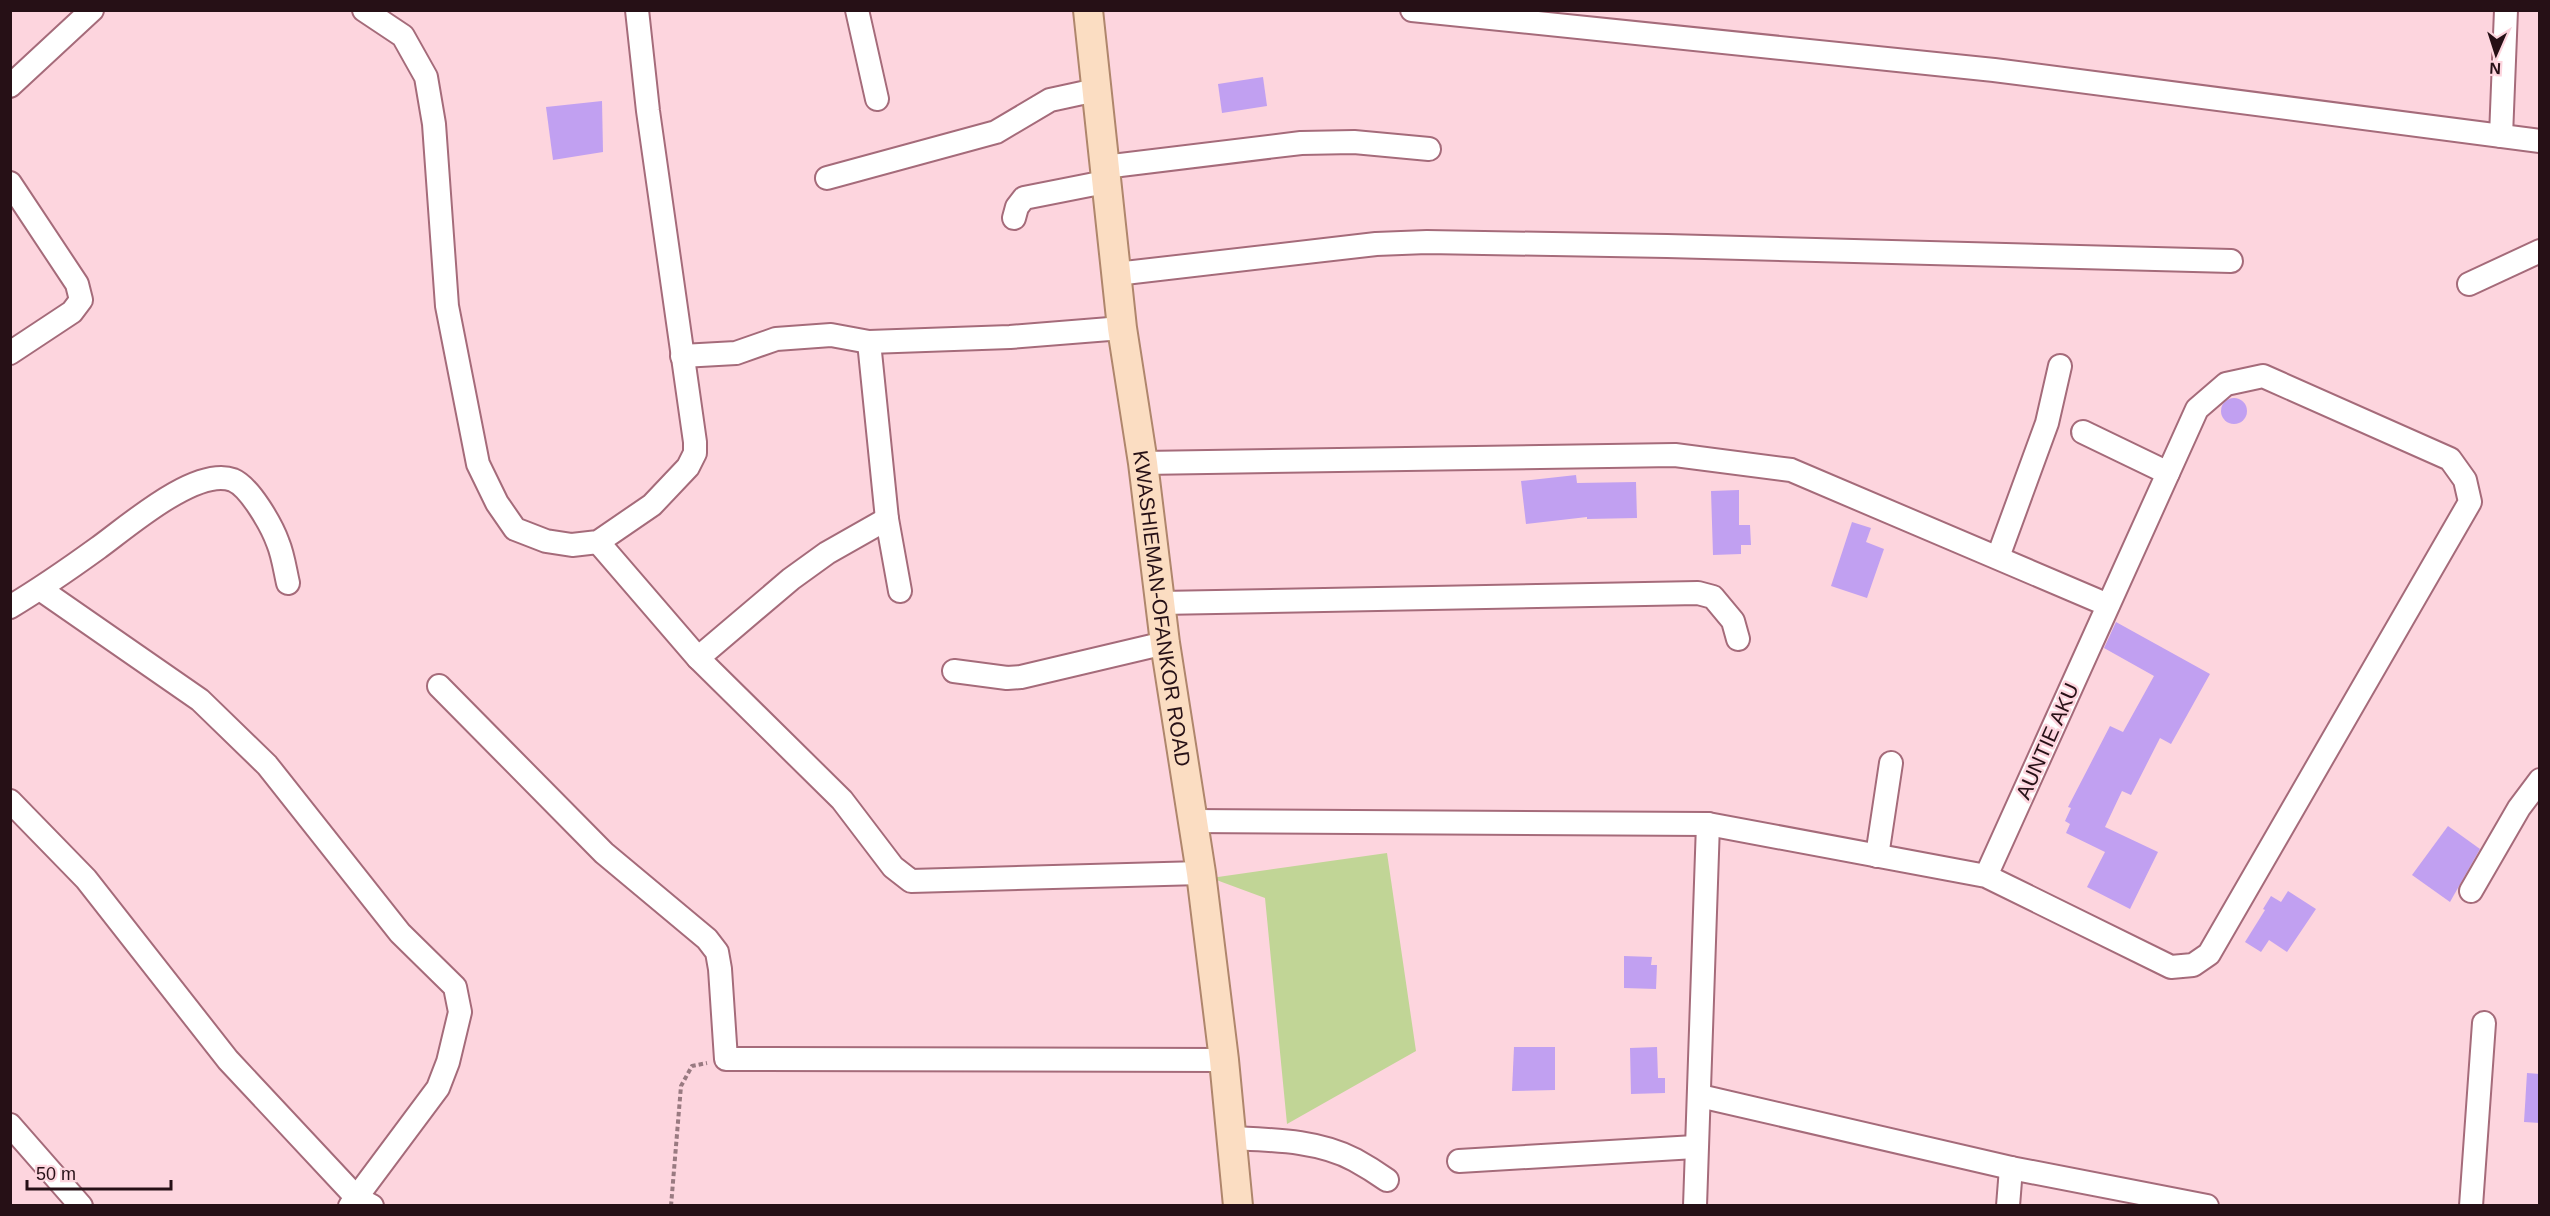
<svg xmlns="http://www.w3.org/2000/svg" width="2550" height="1216" viewBox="0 0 2550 1216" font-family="Arial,sans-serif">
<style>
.green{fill:#c1d596}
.building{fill:#c1a0f1}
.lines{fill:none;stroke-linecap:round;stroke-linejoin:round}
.minor-casing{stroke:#a56b7a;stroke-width:26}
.major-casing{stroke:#af866c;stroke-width:32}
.path{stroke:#997a81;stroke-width:4;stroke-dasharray:4.5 3;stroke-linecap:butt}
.minor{stroke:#fff;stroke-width:22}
.major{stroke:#fbddc2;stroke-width:28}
.labels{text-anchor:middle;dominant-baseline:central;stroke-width:5;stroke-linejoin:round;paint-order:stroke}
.street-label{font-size:21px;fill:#261016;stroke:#fdd5de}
</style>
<rect width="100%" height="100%" fill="#fdd5de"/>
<polygon class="green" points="1387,853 1416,1051 1287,1124 1265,898 1211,878"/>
<g class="building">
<polygon points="1263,77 1267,106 1222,113 1218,84"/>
<polygon points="602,101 603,152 553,160 546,107"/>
<circle cx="2234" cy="411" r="13"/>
<polygon points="1576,475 1577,483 1636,482 1637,518 1587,519 1587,517 1526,524 1521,481"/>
<polygon points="1739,490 1739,525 1750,525 1751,545 1741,545 1741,554 1713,555 1711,491"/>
<polygon points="1852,522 1871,528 1866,542 1884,549 1867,598 1831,586"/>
<polygon points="2116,622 2210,674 2171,744 2160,738 2131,795 2122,791 2105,827 2158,852 2130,909 2087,887 2105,852 2066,833 2070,824 2065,821 2071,808 2068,807 2110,726 2123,732 2154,676 2104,648"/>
<polygon points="2448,826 2480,849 2450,902 2412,875"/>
<polygon points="2288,891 2316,909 2287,952 2269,940 2261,952 2245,942 2265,910 2263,909 2271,896 2281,902"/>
<polygon points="1624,956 1652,957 1651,965 1657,965 1656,989 1624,988"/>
<polygon points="1514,1047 1555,1047 1555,1090 1512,1091"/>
<polygon points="1657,1047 1658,1078 1665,1078 1665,1093 1631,1094 1630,1048"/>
<polygon points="2527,1073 2540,1074 2540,1123 2524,1122"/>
</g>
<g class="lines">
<g class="minor-casing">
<g id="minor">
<polyline points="364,10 403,36 426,77 434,124 447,306 478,464 497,503 515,529 546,541 572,545 598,542 652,505 688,467 695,453 695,442 648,111 637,10"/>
<polyline points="857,10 877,99"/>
<polyline points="1412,10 1994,70 2540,141"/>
<polyline points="10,86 92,10"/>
<polyline points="2501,136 2506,10"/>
<polyline points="1104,167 1301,143 1354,142 1429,149"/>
<polyline points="827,178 996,132 1050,100 1096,90"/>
<polyline points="10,183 77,284 81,300 72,312 10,353"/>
<polyline points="1014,218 1017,207 1024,198 1105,182"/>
<polyline points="1116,274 1376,244 1427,242 1667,246 2231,261"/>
<polyline points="2469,284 2540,251"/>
<polyline points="869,342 887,519 900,591"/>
<polyline points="682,356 736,353 776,339 831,335 869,342 1010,337 1122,328"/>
<polyline points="2083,432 2168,473"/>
<polyline points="1143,463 1675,455 1791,470 2108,605"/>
<polyline points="598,542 698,658 842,800 893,867 911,881 1201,873"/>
<polyline points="1998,557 2047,423 2060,366"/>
<polyline points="40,589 200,700 267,765 400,933 455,987 460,1012 448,1062 438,1088 350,1206"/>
<polyline points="1160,603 1698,593 1713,597 1733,621 1738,639"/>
<path d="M10,607C40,589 69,569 98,548C126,528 196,466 233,480C250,487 272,526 278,543C283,555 285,570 288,583"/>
<polyline points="698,658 791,579 827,553 887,519"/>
<polyline points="954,671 1007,678 1021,677 1165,643"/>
<polyline points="439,686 604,853 707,939 717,952 720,969 726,1059 1224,1060"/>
<polyline points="10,801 86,879 228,1060 357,1198 372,1206"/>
<polyline points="1191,821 1708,824 1986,876 2171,967 2193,965 2209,954 2470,502 2465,480 2450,459 2263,376 2226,384 2197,409 1986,876"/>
<polyline points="1877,856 1891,763"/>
<polyline points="2471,891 2519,808 2540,780"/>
<polyline points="1700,1096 2011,1168 2207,1206"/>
<polyline points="10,1125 81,1206"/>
<path d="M1230,1138C1271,1140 1318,1140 1355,1160C1366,1166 1377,1173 1387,1180"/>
<polyline points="1459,1161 1695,1147"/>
<polyline points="1695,1206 1708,824"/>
<polyline points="2008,1206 2011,1168"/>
<polyline points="2471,1206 2484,1023"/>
</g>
</g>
<g class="major-casing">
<g id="major">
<path id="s1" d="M1088,10L1122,328L1143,463L1165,643L1201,873L1224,1060L1238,1206"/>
</g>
</g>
<polyline class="path" points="671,1206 681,1086 692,1066 707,1063"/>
<use href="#minor" class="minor"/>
<use href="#major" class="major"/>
</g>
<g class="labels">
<g class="street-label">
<text stroke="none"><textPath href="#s1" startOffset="603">KWASHIEMAN-OFANKOR ROAD</textPath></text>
<text transform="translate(2047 741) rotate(-66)">AUNTIE AKU</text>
</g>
</g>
<rect width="2550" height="1216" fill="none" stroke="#261016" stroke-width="24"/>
<g transform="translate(2496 54) rotate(183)" stroke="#fdd5de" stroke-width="4.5" paint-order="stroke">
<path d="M0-4.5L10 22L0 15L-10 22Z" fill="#261016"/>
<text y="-9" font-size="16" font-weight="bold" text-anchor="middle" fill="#261016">N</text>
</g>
<path d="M27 1180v9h144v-9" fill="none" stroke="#261016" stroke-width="3"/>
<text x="36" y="1180" font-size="18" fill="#261016" stroke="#fdd5de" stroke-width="4.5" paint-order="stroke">50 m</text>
</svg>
